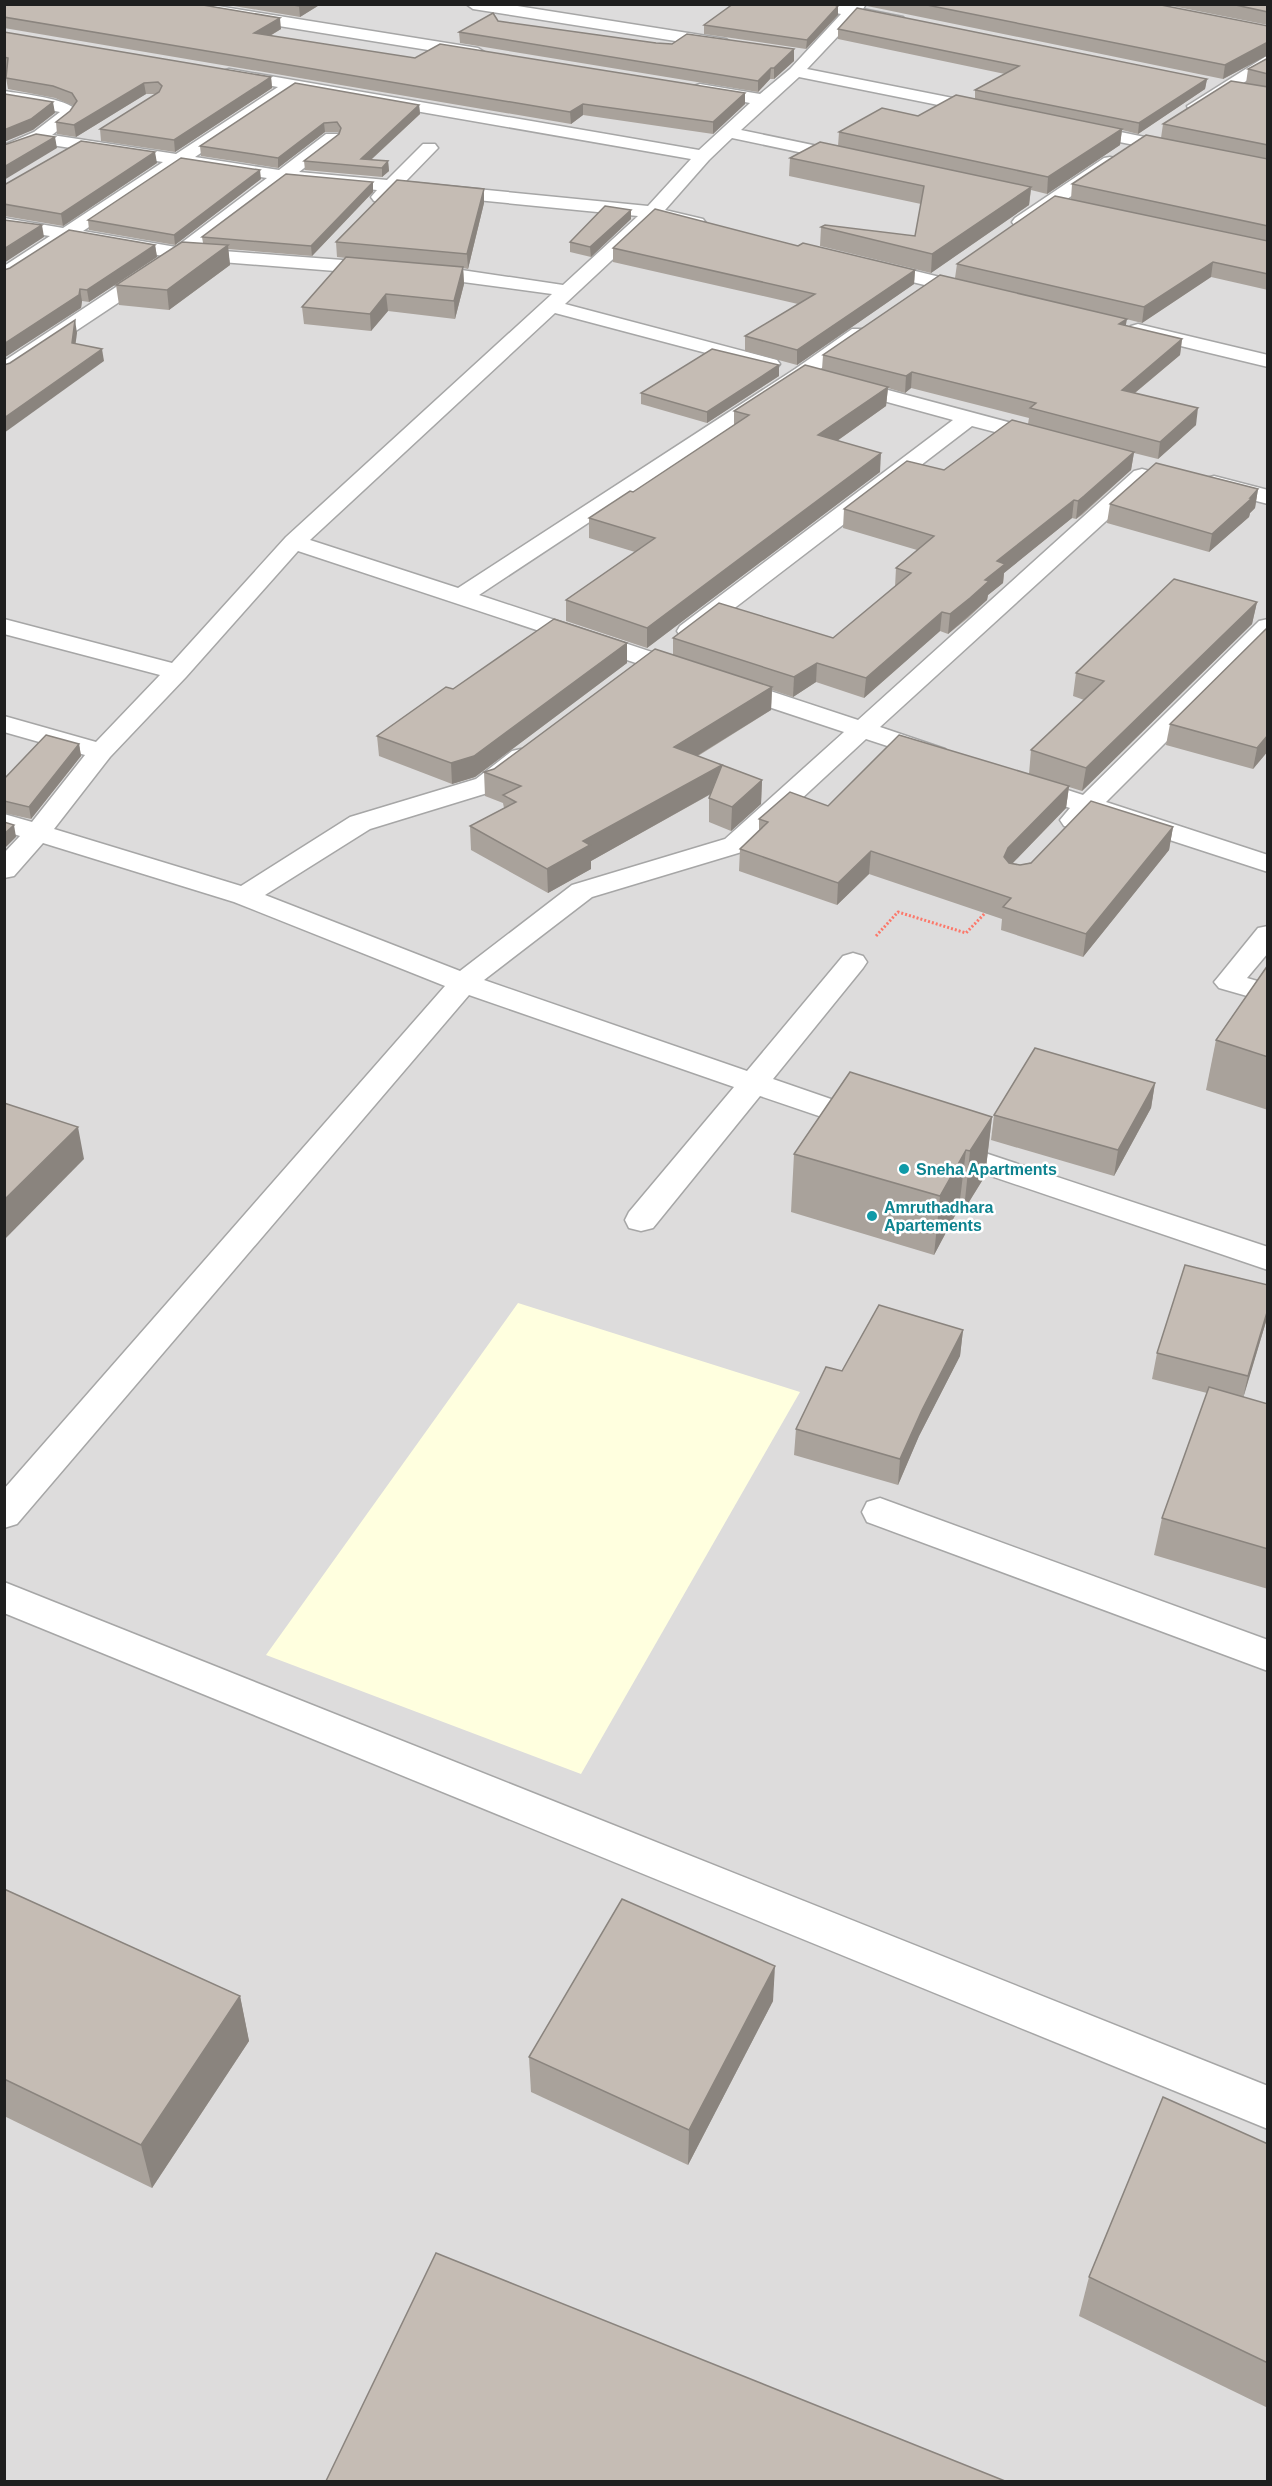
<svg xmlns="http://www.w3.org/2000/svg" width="1272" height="2486" viewBox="0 0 1272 2486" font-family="Arial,sans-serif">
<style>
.residential{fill:#dddcdc}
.education{fill:#ffffdf}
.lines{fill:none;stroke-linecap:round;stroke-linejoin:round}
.street-casing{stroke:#a6a6a6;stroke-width:3}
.path{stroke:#fc786a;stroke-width:3;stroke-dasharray:2 2;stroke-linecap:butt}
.street{fill:#fff;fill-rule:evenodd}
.wall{fill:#a9a29b}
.shaded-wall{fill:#8a847e}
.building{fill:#c5bcb4;stroke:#8a847e;stroke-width:1.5}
.culture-dot{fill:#0f9aa8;stroke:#fff;stroke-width:2}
.labels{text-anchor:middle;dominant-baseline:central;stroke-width:5;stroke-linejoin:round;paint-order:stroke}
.culture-label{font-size:16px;font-weight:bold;fill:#0d838f;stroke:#fff;text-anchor:start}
</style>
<rect width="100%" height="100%" fill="#f0ece5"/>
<rect class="residential" x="5" y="5" width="1262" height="2476"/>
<polygon class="education" points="518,1303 800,1392 581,1774 266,1655"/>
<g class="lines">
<g class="street-casing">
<g id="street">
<polygon points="167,4 205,4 478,48 486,53 478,58 174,9"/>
<polygon points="466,4 505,4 726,39 734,44 726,49 473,9"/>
<path d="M806,4H866L863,9L903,17L906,20L898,25L856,17L807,69L988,105L996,110L988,115L799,77L741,130L856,154L859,158L856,162L850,163L732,138L709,160L665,210L703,219L706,223L703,227L697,228L657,218L565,304L777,360L780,364L777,368H763L555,313L310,540L458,588L795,369L852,329H866L869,333L866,337L809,377L479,595L858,720L1134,471L1142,469L1150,471L1153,476L1150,481L880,727L945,749L949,754L945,759L936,762L927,759L866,739L745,851L592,897L484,980L747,1071L843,956L853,953L863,956L867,962L863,968L773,1079L880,1116L885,1123L880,1130L869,1133L760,1096L653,1228L641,1231L629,1228L625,1220L629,1212L734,1087L469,995L17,1524L4,1528V1489L445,986L234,902L43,843L14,876L4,878V853L20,836L4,831V814L32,822L85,755L4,732V716L96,742L160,675L4,634V619L172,663L286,537L552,294L448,280L184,259L11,374L4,376V361L163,256L70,240L11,279L4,281V266L50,236L4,229V218L63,228L163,162L38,143L4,156V145L34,132L60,112L4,101V91C22,94 67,98 77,111L70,121L52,135L176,154L278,87L223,77L221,74L223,71L229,69L699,150L750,103L694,92L692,89L694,86L700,84L760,94L790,69L841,14L808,7ZM295,90L691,159L648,206L405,182L438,148L435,144H423L387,180L299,172L338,142L340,138L338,134H326L279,170L195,157ZM182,165L267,178L176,247L83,231ZM286,181L377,190L371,197L374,201C384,203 388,199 395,192L638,216L563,285L448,268L197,249ZM298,551L844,732L725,839L572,885L460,971L265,895L370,829L494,791L530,763L534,757L530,751L521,749L512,751L476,779L350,817L241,886L54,829L110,757L186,677Z"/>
<polygon points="1268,55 1268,67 1201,110 1189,110 1187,106"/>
<polygon points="1076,123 1268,162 1268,172 1070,132 1068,128"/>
<polygon points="1110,157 1116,158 1119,162 1116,166 1027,226 1015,226 1012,222 1015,218 1104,158"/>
<polygon points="870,260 981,287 984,291 981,295 974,297 863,270 861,266 863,262"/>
<polygon points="1138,324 1268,355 1268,367 1131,334 1128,330 1131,326"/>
<polygon points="843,378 1053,434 1056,439 1053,444 1045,445 972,426 698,636 689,638 680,636 677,631 680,626 953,420 836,388 833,384 836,380"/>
<polygon points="1214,476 1268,490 1268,504 1206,488 1203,483 1206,478"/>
<path d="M1268,619V640L1106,802L1268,855V872L1093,815C1083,825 1078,829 1064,826L1060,820L1070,808L1015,790L1011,784L1015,778L1024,776L1083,795L1259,621Z"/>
<polygon points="1268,926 1268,953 1247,978 1268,984 1268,1002 1219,988 1214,982 1219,976 1258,928"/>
<polygon points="946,1140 1268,1247 1268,1270 935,1157 930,1150 935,1143"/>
<polygon points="880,1498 1268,1640 1268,1671 867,1522 862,1512 867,1502"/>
<polygon points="4,1582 1268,2086 1268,2129 4,1613"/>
</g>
</g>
<polyline class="path" points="876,936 898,912 966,933 988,910"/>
<use href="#street" class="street"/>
</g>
<g class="wall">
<polygon points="4,4 281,29 270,36 415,58 745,93 745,104 713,134 583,115 571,124 4,28"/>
<polygon points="222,4 321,4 300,17"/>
<polygon points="867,4 1156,4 1268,26 1268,55 1223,79 867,6"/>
<polygon points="1162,4 1268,4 1268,25"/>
<polygon points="838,6 838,15 806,49 704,34 704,25"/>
<polygon points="498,21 656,43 794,61 774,79 770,79 758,92 460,43 459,32"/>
<polygon points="838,29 1207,79 1205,89 1138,134 1122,130 1120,145 1047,194 1031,190 1029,205 931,273 820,246 821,227 915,236 921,204 789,176 790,158 838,146 839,132 918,116 975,99 975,90 1005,74 838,39"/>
<polygon points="4,32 271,77 272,88 175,152 101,141 100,129 157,94 146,94 76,137 57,134 56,122 70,111 74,106 55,98 8,89 6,78 7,69 4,68"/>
<polygon points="1268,58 1268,290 1211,277 1142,323 1126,319 1126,326 1182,339 1180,355 1135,393 1196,425 1158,459 1134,453 1131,470 1082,515 1076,519 1072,518 1004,573 1003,583 988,595 987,600 968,618 948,634 940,631 864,698 816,682 793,697 772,690 771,710 698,756 722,767 762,780 761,804 731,831 709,822 709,798 711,794 591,861 591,869 548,893 471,850 470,826 504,808 503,803 485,796 484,772 494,769 673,655 673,638 833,638 895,587 896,568 917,550 843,528 844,509 944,470 1028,424 1029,418 911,388 905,393 888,388 886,406 837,441 880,472 647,648 566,621 566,600 635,552 589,538 589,518 633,492 734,425 734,411 822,369 823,355 955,278 957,264 1071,199 1072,184 1161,138 1163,124 1254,85 1246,83 1248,69"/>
<polygon points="419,105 420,114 371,160 388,161 389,171 382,177 305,170 304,161 339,134 338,132 325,132 278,168 201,156 200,146"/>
<polygon points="157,163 63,226 4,216 4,185"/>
<polygon points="261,179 175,245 89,230 88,220"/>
<polygon points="373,182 373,192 312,256 228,249 230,265 169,310 119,305 116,285 203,243 202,237"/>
<polygon points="484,189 484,203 468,269 463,268 464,284 455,319 388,311 371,331 304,324 302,307 346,258 337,257 336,242"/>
<polygon points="631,210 631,219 591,257 570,252 570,242"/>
<polygon points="155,245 157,257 89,302 82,301 81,308 4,270"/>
<polygon points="798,246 915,270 914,284 797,365 745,351 745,336 798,304 613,262 613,248"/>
<polygon points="779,365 779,376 707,423 641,404 641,393"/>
<polygon points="1258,489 1255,508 1250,513 1249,517 1209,552 1107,523 1110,504"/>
<polygon points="1257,602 1252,624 1082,791 1069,787 1066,808 1012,864 1020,865 1173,827 1169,850 1083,957 1001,930 1002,919 869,874 837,905 739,871 740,849 759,831 759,819 828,806 1029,774 1031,750 1084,700 1073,696 1076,673"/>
<polygon points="1268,627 1268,751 1253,769 1166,745 1170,724"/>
<polygon points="627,643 627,663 475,777 452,784 379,756 377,736 453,689"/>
<polygon points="79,744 81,756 31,819 4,813 4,779"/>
<polygon points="1268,965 1268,1110 1206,1090 1216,1040"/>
<polygon points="1155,1083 1151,1108 1114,1176 991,1140 994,1115"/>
<polygon points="992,1117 985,1176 964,1210 959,1208 934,1255 791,1212 794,1154"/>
<polygon points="1268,1285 1268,1315 1243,1397 1268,1404 1268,1589 1154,1555 1162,1518 1207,1393 1152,1379 1157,1353"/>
<polygon points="963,1330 960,1356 919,1436 898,1485 794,1455 796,1429 842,1371"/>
<polygon points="4,1889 240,1996 249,2041 152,2188 4,2116"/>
<polygon points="773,2001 688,2165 531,2092 529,2057"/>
<polygon points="1268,2144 1268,2408 1079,2316 1089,2277"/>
</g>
<g class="shaded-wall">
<polygon points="302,4 321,4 300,17 299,6"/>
<polygon points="838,6 838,15 806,49 807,40"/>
<polygon points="280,18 281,29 256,44 254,33"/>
<polygon points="1268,42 1268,55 1223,79 1225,65"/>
<polygon points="794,49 794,61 774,79 774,68"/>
<polygon points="771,68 770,79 758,92 758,81"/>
<polygon points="271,77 272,88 175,152 174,140"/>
<polygon points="1207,79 1205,89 1138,134 1139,123"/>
<polygon points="144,83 146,94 76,137 74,125"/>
<polygon points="745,93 745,104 713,134 713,122"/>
<polygon points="53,102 55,113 33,130 4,142 4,130"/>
<polygon points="583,104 583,115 571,124 570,112"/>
<polygon points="419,105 420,114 364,166 361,159"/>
<polygon points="324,123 325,132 278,168 278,158"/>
<polygon points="1122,129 1120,145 1047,194 1048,177"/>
<polygon points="55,137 57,148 4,180 4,167"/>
<polygon points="155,152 157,163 63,226 61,214"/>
<polygon points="388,161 389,171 382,177 382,168"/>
<polygon points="260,170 261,179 175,245 174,235"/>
<polygon points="373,182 373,192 312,256 311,246"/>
<polygon points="1031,187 1029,205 931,273 932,254"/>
<polygon points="484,189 484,203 468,269 467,254"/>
<polygon points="631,210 631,219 591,257 590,247"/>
<polygon points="42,225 44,237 4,263 4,249"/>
<polygon points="155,245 157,257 89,302 87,290"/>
<polygon points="228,245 230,265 169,310 167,290"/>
<polygon points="1213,262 1211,277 1142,323 1144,307"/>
<polygon points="463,267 464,284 455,319 454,301"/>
<polygon points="915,270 914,284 797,365 797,350"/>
<polygon points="80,289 82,301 81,308 4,358 4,344"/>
<polygon points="386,294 388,311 371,331 370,314"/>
<polygon points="1127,319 1124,335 1119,324"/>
<polygon points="75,320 77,333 74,356 72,343"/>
<polygon points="1182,339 1180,355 1119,406 1122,390"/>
<polygon points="102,349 104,361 4,433 4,418"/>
<polygon points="779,365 779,376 707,423 707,412"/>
<polygon points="912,372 911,388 905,393 906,376"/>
<polygon points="888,387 886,406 817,455 818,435"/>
<polygon points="1198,408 1196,425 1158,459 1160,442"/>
<polygon points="1134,452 1131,470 1076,519 1078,501"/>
<polygon points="881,453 880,472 647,648 647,628"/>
<polygon points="1258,489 1255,508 1250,513 1249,517 1209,552 1212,534"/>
<polygon points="1074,500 1072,518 1004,573 1003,583 988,595 987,600 948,634 950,614 985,580 997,561"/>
<polygon points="1257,602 1252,624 1082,791 1086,768"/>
<polygon points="942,612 940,631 864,698 866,678"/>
<polygon points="627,643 627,663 475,777 452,784 451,763"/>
<polygon points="817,663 816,682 793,697 794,677"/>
<polygon points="772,687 771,710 674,770 674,747"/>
<polygon points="1268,735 1268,751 1253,769 1257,748"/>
<polygon points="79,744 81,756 31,819 29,807"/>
<polygon points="722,765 721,788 591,861 591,869 548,893 547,869 583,841"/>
<polygon points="762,780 761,804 731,831 732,807"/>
<polygon points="1069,786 1066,808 1005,871 1004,857 1008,848"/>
<polygon points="14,825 16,837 4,849 4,834"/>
<polygon points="1173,827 1169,850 1083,957 1086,934"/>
<polygon points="871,851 869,874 837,905 838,883"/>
<polygon points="1155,1083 1151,1108 1114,1176 1118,1150"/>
<polygon points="992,1117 985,1176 964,1210 970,1151"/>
<polygon points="78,1127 84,1159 4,1240 4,1200"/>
<polygon points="966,1150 959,1208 934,1255 940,1196"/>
<polygon points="1268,1309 1268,1315 1242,1402 1248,1376"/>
<polygon points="963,1330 960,1356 919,1436 898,1485 900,1459 922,1410"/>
<polygon points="775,1966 773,2001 688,2165 689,2130"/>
<polygon points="240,1996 249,2041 152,2188 141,2145"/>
</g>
<g class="building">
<polygon points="4,4 197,4 280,18 254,33 415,58 440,44 745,93 713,122 583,104 570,112 4,17"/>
<polygon points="287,4 302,4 299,6"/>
<polygon points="733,4 829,4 838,6 807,40 704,25"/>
<polygon points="922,4 1156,4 1268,26 1268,42 1225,65"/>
<polygon points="1231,4 1268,4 1268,12"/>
<polygon points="857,8 1207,79 1139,123 975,90 1019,66 838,29"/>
<polygon points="493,13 498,21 656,43 672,44 687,34 794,49 774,68 771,68 758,81 459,32"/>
<polygon points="4,32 271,77 174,140 100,129 159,92 162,86 158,82 144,83 74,125 56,122 70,111 77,101 72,93 53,86 6,78 8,58 4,57"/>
<polygon points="1268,58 1268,74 1248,69"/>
<polygon points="1231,81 1268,87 1268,145 1163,124"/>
<polygon points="295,83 419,105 361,159 388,161 382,168 304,161 339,134 341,128 337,122 324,123 278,158 200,146"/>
<polygon points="4,94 5,94 53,102 31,119 4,130"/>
<polygon points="956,95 1122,129 1048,177 839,132 882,108 918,116"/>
<polygon points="36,134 55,137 4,167 4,145"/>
<polygon points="1146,135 1268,159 1268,226 1072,184"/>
<polygon points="81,141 155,152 61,214 4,204 4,185"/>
<polygon points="820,142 1031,187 932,254 821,227 825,225 915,236 924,186 790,158"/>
<polygon points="181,158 260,170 174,235 88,220"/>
<polygon points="286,174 373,182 311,246 202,237"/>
<polygon points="397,180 484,189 467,254 336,242"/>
<polygon points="1055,196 1268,241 1268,274 1213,262 1144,307 957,264"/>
<polygon points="605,206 631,210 590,247 570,242"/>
<polygon points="655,209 798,246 803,243 915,270 797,350 745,336 815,294 613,248"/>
<polygon points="4,220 42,225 4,249"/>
<polygon points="69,230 155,245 87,290 80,289 79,295 4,344 4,270 10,268"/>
<polygon points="182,242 228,245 167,290 116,285"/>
<polygon points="346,257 463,267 454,301 386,294 370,314 302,307"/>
<polygon points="940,275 1127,319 1119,324 1182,339 1122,390 1198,408 1160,442 1030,408 1036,403 912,372 906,376 823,355"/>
<polygon points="75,320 72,343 102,349 4,418 4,365 10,363"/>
<polygon points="712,349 779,365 707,412 641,393"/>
<polygon points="805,365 888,387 818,435 881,453 647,628 566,600 655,538 589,518 630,491 633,492 749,415 734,411"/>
<polygon points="1012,420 1134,452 1084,496 1078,501 1074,500 997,561 1005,564 985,580 989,581 970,598 950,614 942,612 866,678 817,663 794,677 673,638 719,603 833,638 911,573 896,568 934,536 844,509 907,461 944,470"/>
<polygon points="1156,463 1258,489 1250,498 1252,498 1212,534 1110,504"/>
<polygon points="1174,579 1257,602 1086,768 1031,750 1104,681 1076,673"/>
<polygon points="554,619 627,643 474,756 451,763 377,736 446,687 453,689"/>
<polygon points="1268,627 1268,735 1257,748 1170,724"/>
<polygon points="655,649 772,687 674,747 722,765 583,841 590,845 547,869 470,826 516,802 503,795 521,786 484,772 494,769"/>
<polygon points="46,735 79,744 29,807 4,801 4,779"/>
<polygon points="899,735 1069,786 1008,848 1004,857 1009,863 1020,865 1031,863 1091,801 1173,827 1086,934 1003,907 1011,898 871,851 838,883 740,849 768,822 759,819 790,792 828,806"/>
<polygon points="722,765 762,780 732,807 709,798"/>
<polygon points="4,822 14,825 4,834"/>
<polygon points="1268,965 1268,1057 1216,1040"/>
<polygon points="1035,1048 1155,1083 1118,1150 994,1115"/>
<polygon points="850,1072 992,1117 970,1151 966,1150 940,1196 794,1154"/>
<polygon points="4,1103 78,1127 4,1200"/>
<polygon points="1185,1265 1268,1285 1268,1309 1248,1376 1157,1353"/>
<polygon points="879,1305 963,1330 922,1410 900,1459 796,1429 826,1367 842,1371"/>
<polygon points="1209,1387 1268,1404 1268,1549 1162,1518"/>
<polygon points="4,1889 240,1996 141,2145 4,2079"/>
<polygon points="622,1899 775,1966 689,2130 529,2057"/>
<polygon points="1163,2097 1268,2144 1268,2363 1089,2277"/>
<polygon points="436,2253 1005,2481 326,2481"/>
</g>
<g class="culture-dot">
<circle cx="904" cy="1169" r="6"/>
<circle cx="872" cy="1216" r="6"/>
</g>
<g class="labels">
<g class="culture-label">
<text x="916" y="1169">Sneha Apartments</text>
<text x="884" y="1207">Amruthadhara<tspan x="884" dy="18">Apartements</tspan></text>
</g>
</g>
<rect width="1272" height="2486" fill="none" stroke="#1f1f1f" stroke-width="12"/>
</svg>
